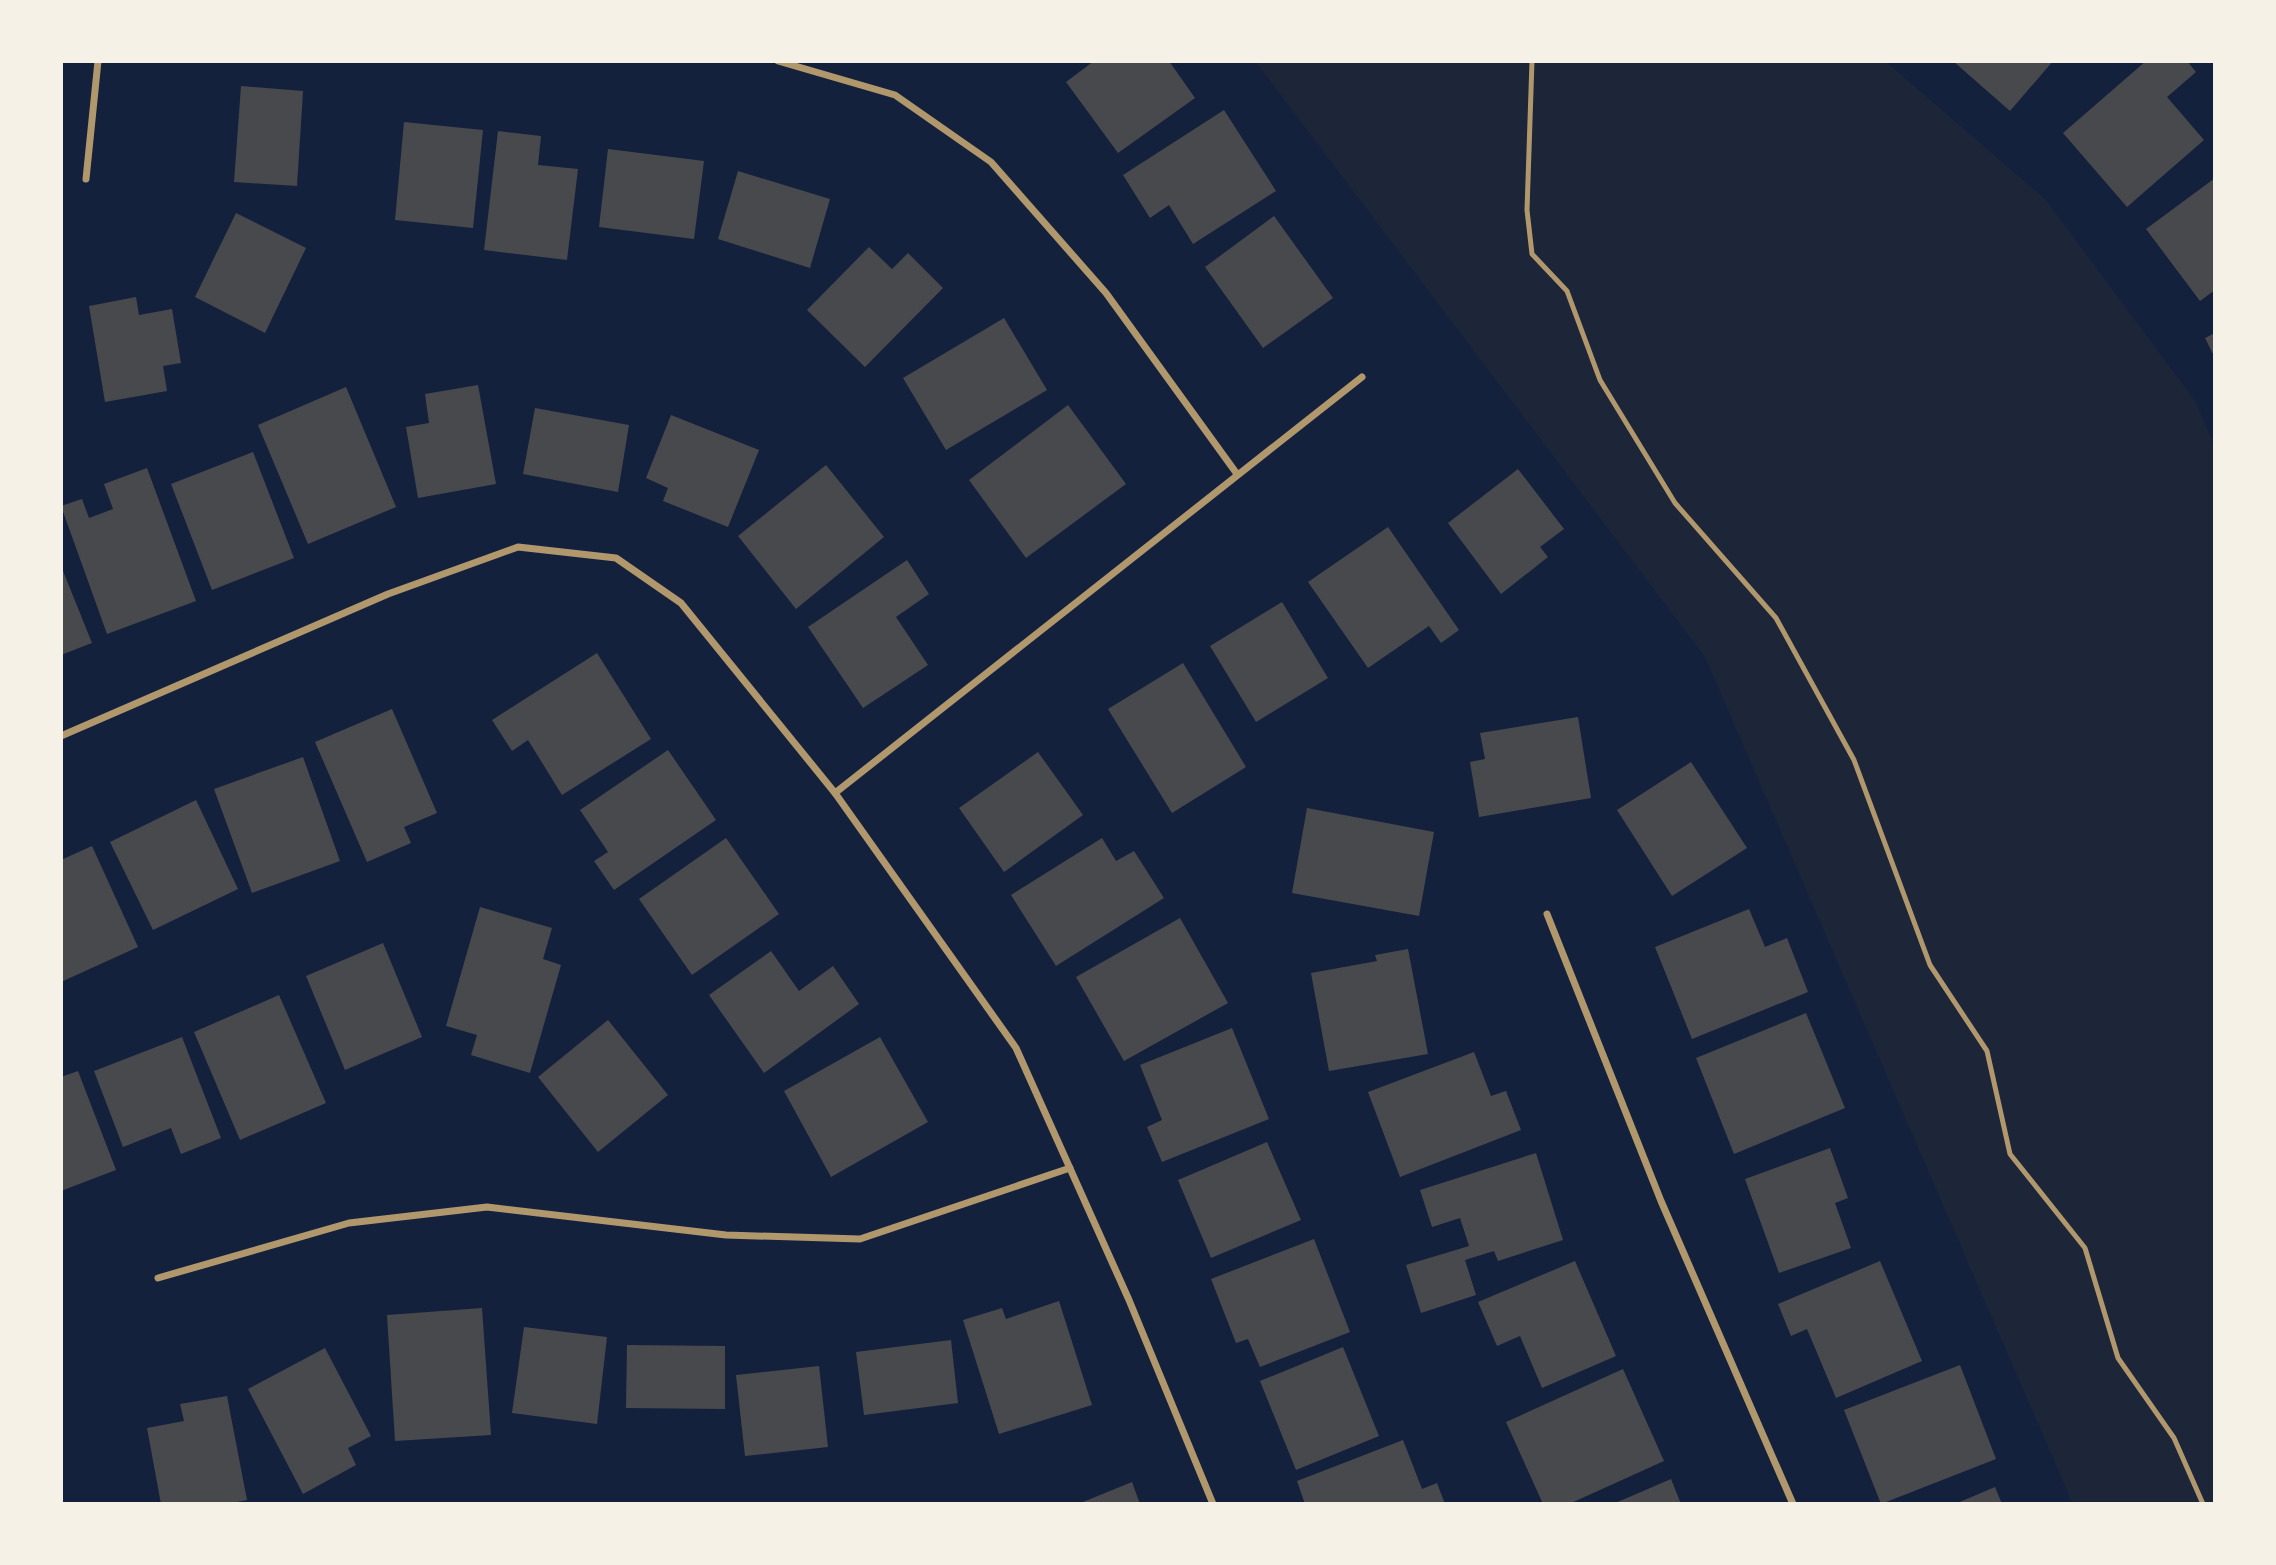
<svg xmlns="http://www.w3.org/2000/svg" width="2276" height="1565" viewBox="0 0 2276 1565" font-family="Overpass,sans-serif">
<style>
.green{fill:#1d2539}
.building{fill:#48494c}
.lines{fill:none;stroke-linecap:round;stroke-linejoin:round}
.service{stroke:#b1986c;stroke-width:5}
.minor{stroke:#b1986c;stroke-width:7}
</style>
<rect width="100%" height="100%" fill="#14213d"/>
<polygon class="green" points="1255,61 1885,61 2045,199 2195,401 2215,447 2215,1504 2073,1504 1705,657"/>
<g class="building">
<polygon points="1094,61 1169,61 1195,98 1118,153 1066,82"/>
<polygon points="1953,61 2053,61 2010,111"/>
<polygon points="2146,61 2187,61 2196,72 2167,97 2204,140 2127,207 2063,133"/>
<polygon points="241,86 303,91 297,186 234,182"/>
<polygon points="1224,110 1276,191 1193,244 1169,205 1150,218 1123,175"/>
<polygon points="404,122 483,130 473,228 395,220"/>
<polygon points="498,131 541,136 538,165 578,169 567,260 484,250"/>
<polygon points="608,149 704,161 694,239 599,227"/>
<polygon points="738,171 830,199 810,268 718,239"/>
<polygon points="2215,178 2215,290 2200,301 2146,229"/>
<polygon points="236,213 306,248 265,333 195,297"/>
<polygon points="1274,216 1333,298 1263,348 1205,267"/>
<polygon points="869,247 892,269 908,253 943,288 865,367 807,310"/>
<polygon points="136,297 139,315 172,309 181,363 163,366 167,391 105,402 89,306"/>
<polygon points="1004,318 1047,390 946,450 903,378"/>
<polygon points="2215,333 2215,358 2205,338"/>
<polygon points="478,385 496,484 418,498 406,427 429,423 425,394"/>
<polygon points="346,387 396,507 308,544 258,425"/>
<polygon points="1068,405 1126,484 1026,558 969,480"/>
<polygon points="535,408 629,425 618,492 523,474"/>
<polygon points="671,415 759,450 728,527 663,501 668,488 646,478"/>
<polygon points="253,452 294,558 212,590 171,484"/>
<polygon points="826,465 884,537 796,609 738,536"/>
<polygon points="147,468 196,601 107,634 61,506 82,499 89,518 113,509 104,484"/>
<polygon points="1518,469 1564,529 1540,547 1548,557 1501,594 1448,523"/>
<polygon points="1388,527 1459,630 1441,643 1429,626 1368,668 1308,582"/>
<polygon points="907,560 929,594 896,617 928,665 863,708 808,627"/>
<polygon points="61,566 92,643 61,655"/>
<polygon points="1282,602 1328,678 1256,722 1210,646"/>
<polygon points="597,653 651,739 562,795 528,740 512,751 492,720"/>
<polygon points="1183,663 1246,767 1172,813 1108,709"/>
<polygon points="392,709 437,813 404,827 411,843 367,862 315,742"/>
<polygon points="1578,717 1591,798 1479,817 1470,762 1485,759 1480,733"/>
<polygon points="668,750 716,820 614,890 594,861 608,852 580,810"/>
<polygon points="1038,752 1083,815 1004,872 959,808"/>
<polygon points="303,757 340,861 252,893 214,789"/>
<polygon points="1691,762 1747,848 1672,896 1617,810"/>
<polygon points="196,800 238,889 153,930 110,842"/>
<polygon points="1307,808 1434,832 1419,916 1292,893"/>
<polygon points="726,838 779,914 692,975 639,899"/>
<polygon points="1102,838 1116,861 1134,851 1164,898 1056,966 1011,895"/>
<polygon points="92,846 138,947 61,982 61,860"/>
<polygon points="480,907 552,928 543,959 561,965 530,1073 471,1055 477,1035 446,1026"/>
<polygon points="1749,909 1765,947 1787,938 1808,992 1692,1039 1655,947"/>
<polygon points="1180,918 1228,1003 1124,1061 1076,977"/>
<polygon points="383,943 422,1037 345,1070 306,976"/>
<polygon points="1408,949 1428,1054 1329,1071 1311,973 1377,961 1375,955"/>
<polygon points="771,951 799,991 833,966 859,1004 764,1073 709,995"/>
<polygon points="279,995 326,1103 240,1140 194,1032"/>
<polygon points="1806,1013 1845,1108 1734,1154 1696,1058"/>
<polygon points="608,1020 668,1095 598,1152 538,1077"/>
<polygon points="1232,1028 1269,1119 1162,1162 1147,1127 1162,1120 1140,1065"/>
<polygon points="182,1037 221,1138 181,1154 171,1128 123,1147 94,1071"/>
<polygon points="880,1037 928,1122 831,1177 784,1091"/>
<polygon points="1474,1052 1491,1096 1506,1091 1521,1130 1400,1177 1368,1092"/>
<polygon points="78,1071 116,1170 61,1191 61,1077"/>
<polygon points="1267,1142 1301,1220 1211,1258 1178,1180"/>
<polygon points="1830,1148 1848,1198 1835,1203 1851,1248 1779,1273 1745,1179"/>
<polygon points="1536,1153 1563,1240 1498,1261 1494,1251 1465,1260 1476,1295 1421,1313 1406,1265 1469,1246 1460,1218 1432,1227 1420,1190"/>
<polygon points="1314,1239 1350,1332 1260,1367 1248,1339 1236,1343 1211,1279"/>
<polygon points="1575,1261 1616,1356 1542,1388 1520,1336 1497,1346 1478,1302"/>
<polygon points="1880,1261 1922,1361 1836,1398 1807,1329 1791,1336 1778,1304"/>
<polygon points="1059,1301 1092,1405 999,1434 963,1320 1002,1308 1006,1319"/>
<polygon points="482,1308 491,1435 395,1441 387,1315"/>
<polygon points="524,1327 607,1337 597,1424 512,1413"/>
<polygon points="951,1340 958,1403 864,1415 856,1352"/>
<polygon points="627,1345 725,1346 725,1409 626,1408"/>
<polygon points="1343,1347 1379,1436 1296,1470 1260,1381"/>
<polygon points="325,1348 371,1436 348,1448 356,1465 303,1494 248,1389"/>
<polygon points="1960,1365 1996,1459 1881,1504 1844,1410"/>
<polygon points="819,1366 828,1447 745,1456 736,1375"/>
<polygon points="1623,1369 1664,1461 1569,1504 1543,1504 1506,1422"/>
<polygon points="227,1396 247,1500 227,1504 161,1504 147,1428 184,1421 180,1404"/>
<polygon points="1403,1440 1422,1489 1437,1483 1445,1504 1305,1504 1297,1481"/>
<polygon points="1671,1479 1681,1504 1613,1504"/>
<polygon points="1132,1482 1140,1504 1078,1504"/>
<polygon points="1995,1487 2002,1504 1955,1504"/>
</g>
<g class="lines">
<polyline class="service" points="1532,61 1527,210 1532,254 1567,291 1600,380 1675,503 1776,618 1854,760 1930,965 1987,1051 2010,1154 2085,1248 2118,1358 2174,1438 2203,1504"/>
<g class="minor">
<polyline points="778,61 895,95 991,162 1106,293 1237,474"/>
<polyline points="86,179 98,61"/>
<polyline points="61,736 388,594 518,547 616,558 681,603 835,793 1016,1048 1129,1300 1213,1504"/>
<polyline points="835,793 1362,377"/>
<polyline points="1547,914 1661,1201 1793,1504"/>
<polyline points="158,1278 349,1223 487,1207 726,1235 860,1239 1070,1168"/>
</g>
</g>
<rect width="2276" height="1565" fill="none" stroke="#f6f1e7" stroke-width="126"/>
</svg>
